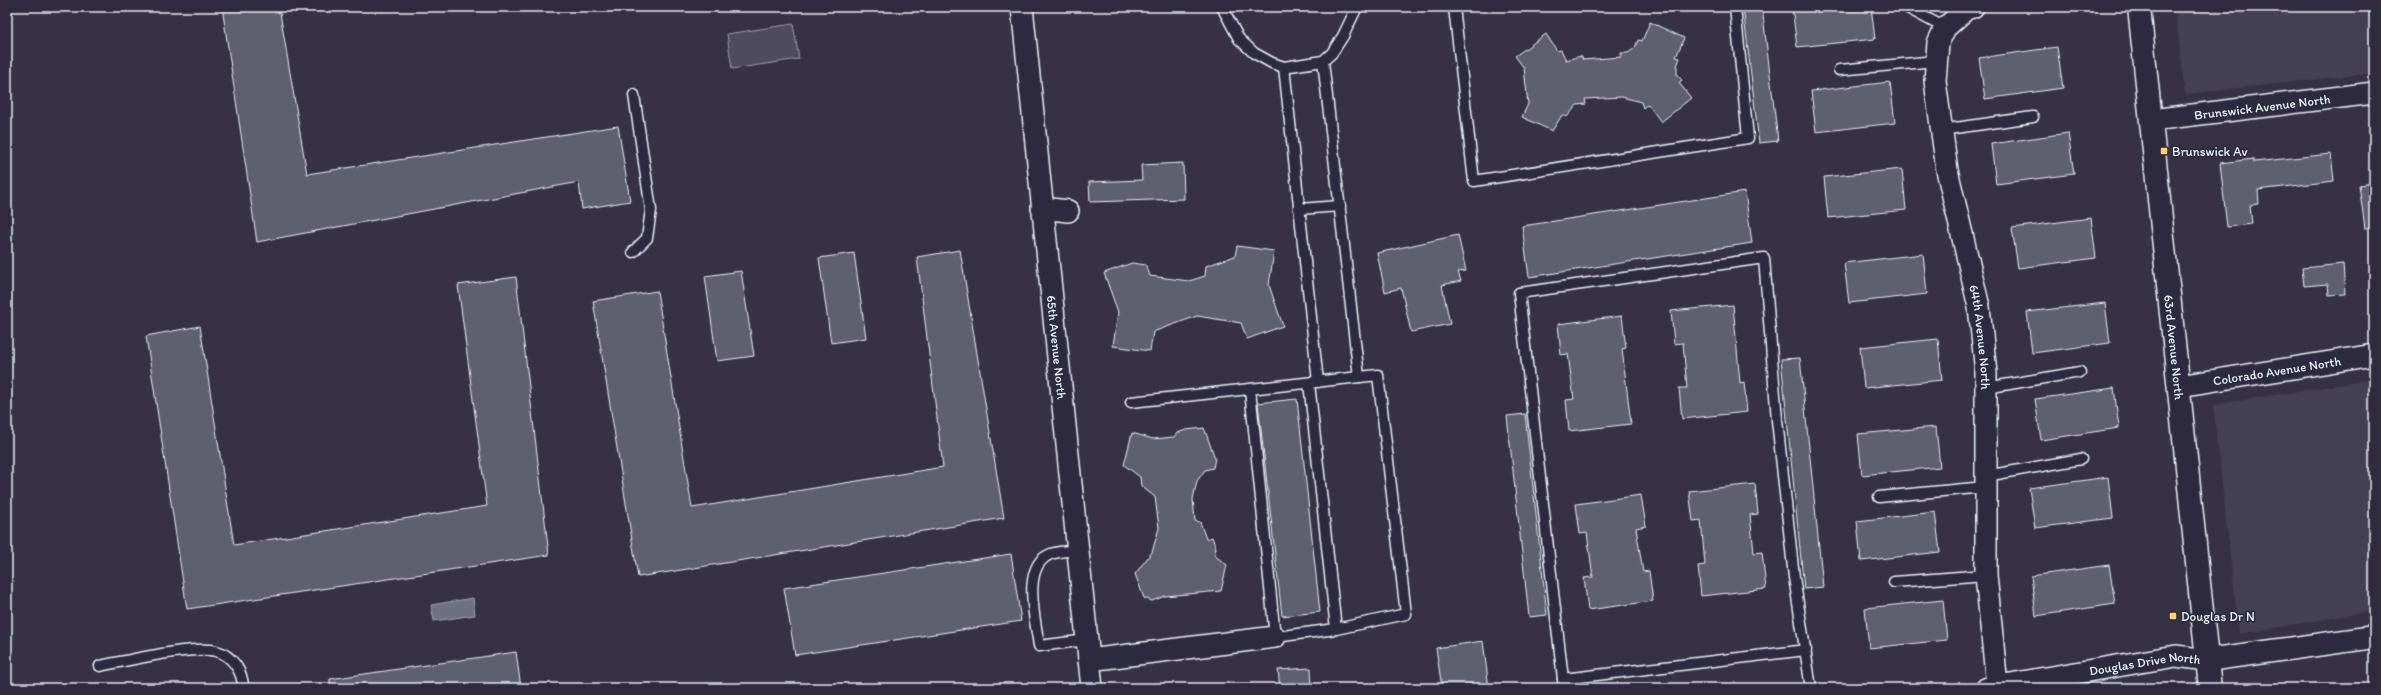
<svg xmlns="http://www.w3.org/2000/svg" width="2381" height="695" viewBox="0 0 2381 695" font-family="Itim,sans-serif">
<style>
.built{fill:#433f51}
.green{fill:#4d4b5c;stroke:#9a9eaa}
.water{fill:#70717f;stroke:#a0a4af}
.building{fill:#605e6e;stroke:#e8f1f8}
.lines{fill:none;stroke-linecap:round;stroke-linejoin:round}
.service-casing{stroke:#e8f1f8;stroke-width:13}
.minor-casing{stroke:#e8f1f8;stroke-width:24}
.tertiary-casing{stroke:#e8f1f8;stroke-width:25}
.service{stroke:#2f2a3d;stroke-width:10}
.minor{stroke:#2f2a3d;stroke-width:21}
.tertiary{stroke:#2f2a3d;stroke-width:22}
.poi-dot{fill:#ffd166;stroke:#2f2a3d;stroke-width:1.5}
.labels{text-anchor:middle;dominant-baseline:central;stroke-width:3.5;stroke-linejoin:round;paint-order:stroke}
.street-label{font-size:13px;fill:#e8f1f8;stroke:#2f2a3d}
.poi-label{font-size:13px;fill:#e8f1f8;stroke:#2f2a3d;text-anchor:start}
</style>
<rect width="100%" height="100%" fill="#363244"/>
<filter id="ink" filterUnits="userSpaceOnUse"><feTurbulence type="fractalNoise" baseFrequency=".025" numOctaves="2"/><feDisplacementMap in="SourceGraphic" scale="8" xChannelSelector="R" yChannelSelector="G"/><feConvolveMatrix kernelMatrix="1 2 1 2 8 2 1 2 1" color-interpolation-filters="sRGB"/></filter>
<g filter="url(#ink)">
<g class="built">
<polygon points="2175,7 2374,7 2374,73 2185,94"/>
<polygon points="2374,379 2374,611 2239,634 2213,405"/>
</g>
<polygon class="green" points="793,24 799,59 732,69 727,34"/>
<polygon class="water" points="473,598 475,615 434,621 431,605"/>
<g class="building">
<polygon points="222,7 279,7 307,174 618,126 630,201 582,209 579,182 257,242"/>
<polygon points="1743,7 1762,7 1778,141 1759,143"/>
<polygon points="1792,7 1871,7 1875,39 1797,47"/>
<polygon points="1650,22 1684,38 1676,57 1680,58 1677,66 1677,75 1682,80 1679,83 1691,98 1661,122 1648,104 1643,108 1641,102 1622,97 1585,99 1586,104 1577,105 1567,117 1562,115 1552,131 1522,117 1528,104 1524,68 1515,56 1546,34 1557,51 1561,50 1566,60 1581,56 1583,60 1621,57 1621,53 1628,53 1635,48 1638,40 1642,41"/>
<polygon points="2057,47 2063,88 1985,99 1979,58"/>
<polygon points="1890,82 1895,123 1816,132 1811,91"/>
<polygon points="2068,133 2074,174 1996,184 1991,144"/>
<polygon points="2331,154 2334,181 2258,190 2259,204 2250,205 2252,224 2227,227 2220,163 2254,159 2254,162"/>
<polygon points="1183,163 1184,199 1090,202 1089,182 1142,180 1141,165"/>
<polygon points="1902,169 1906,210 1828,218 1824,177"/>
<polygon points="2374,183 2374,227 2365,228 2359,185"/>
<polygon points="1745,192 1752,243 1529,277 1522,226"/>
<polygon points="2091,218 2096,258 2018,268 2012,228"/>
<polygon points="1458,235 1466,271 1458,272 1461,281 1442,285 1450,324 1411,332 1401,288 1385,292 1377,253"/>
<polygon points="1237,246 1274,251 1269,285 1283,326 1247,339 1241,323 1197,316 1153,332 1150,351 1113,346 1118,312 1104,273 1132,263 1146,265 1150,276 1189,281 1205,276 1206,266 1235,256"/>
<polygon points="960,250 1004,518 638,577 593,301 657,291 692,508 943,467 917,257"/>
<polygon points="854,253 866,338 831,343 819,258"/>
<polygon points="1923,254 1927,294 1849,303 1844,263"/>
<polygon points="2343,264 2345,294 2329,295 2328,284 2304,286 2302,268"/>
<polygon points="741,271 754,356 717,361 705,276"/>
<polygon points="516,277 549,555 187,609 146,336 200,326 234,545 487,506 458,285"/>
<polygon points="2105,303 2110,343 2032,353 2027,312"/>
<polygon points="1733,305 1740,383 1744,382 1747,412 1682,419 1679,388 1687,388 1683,343 1674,344 1671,311"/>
<polygon points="1622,316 1626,348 1622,349 1631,424 1569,431 1566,400 1574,399 1568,354 1561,355 1558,324"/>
<polygon points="1938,339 1942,380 1864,388 1860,347"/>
<polygon points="1800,358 1823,587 1804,589 1781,359"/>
<polygon points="2114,388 2119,428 2041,440 2035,399"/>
<polygon points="1297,399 1320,612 1282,616 1258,403"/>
<polygon points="1525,414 1547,615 1529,617 1507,416"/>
<polygon points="1936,427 1940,467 1862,475 1858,434"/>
<polygon points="1204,428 1215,458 1213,468 1205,470 1197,481 1193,499 1195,521 1200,522 1206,539 1212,537 1216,548 1214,555 1227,565 1221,591 1165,596 1152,601 1144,598 1135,574 1152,552 1159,528 1155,497 1141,486 1140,477 1124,465 1132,433 1153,439 1174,437 1177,433 1186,430"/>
<polygon points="2108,477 2113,518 2035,528 2029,488"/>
<polygon points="1755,484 1758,514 1750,515 1754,553 1762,552 1766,589 1701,596 1698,566 1705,565 1701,520 1693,521 1689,491"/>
<polygon points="1641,495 1646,526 1636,528 1643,572 1649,571 1653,601 1588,610 1584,578 1593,577 1587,533 1580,534 1576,504"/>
<polygon points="1935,512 1940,552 1861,561 1857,521"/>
<polygon points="1011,554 1021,621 795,655 784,588"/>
<polygon points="2109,565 2115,604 2036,616 2031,576"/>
<polygon points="1943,600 1947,640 1869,648 1865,608"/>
<polygon points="1483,641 1489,688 1442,688 1436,648"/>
<polygon points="516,652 521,688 330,688 330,679"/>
<polygon points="1311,668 1312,688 1280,688 1278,670"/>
</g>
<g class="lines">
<g class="service-casing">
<g id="service">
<polyline points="1222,7 1239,39 1254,53 1272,63 1284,67 1323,61 1332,53 1343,36 1357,7"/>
<polyline points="1454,7 1474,181 1748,138 1735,7"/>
<polyline points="1906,7 1945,28"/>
<polyline points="1323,61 1359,377"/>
<polyline points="1284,67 1318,382"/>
<polyline points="1839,70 1936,61"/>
<polyline points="1941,130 2033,117"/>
<polyline points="1299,209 1340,206"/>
<polyline points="633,252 647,238 651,210 634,95"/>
<polyline points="1986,388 2080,372"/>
<polyline points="1250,390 1275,637 1336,629 1309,383"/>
<polyline points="1131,402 1378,375 1406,614 1336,629"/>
<polyline points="1986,476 2081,459"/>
<polyline points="1879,497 1985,487"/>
<path d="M1078,550C1070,551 1059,551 1051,554C1020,565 1036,622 1039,646L1087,640"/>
<polyline points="1894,582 1986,575"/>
<path d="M100,666C127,661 192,645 216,651C232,655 243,672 243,688"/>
<polyline points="1563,679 1806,650"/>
<polyline points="1564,688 1519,293 1764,258 1777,420 1794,577 1811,688"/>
</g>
</g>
<g class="minor-casing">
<g id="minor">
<path id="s1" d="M1022,7L1092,688"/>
<path id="s2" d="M1973,7L1966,9L1945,28L1938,43L1935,81L1947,170L1979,307L1986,373V575L1997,686"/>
<path id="s3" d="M2151,120L2374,93"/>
<polyline points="1042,208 1068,211"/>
<path id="s4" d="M2179,386L2374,355"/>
<polyline points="1089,660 1275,637"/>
<path id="s5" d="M1987,688L2176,656L2207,660"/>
</g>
</g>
<g class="tertiary-casing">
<g id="tertiary">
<path id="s6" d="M2139,7L2210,688"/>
<polyline points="2207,660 2374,637"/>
</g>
</g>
<use href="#service" class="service"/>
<use href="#minor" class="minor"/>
<use href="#tertiary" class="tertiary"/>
</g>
</g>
<g class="poi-dot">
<rect x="2160" y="147" width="8" height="8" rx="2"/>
<rect x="2169" y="612" width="8" height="8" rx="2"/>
</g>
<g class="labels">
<g class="street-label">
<text stroke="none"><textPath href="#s3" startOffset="112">Brunswick Avenue North</textPath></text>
<text stroke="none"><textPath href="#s2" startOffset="351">64th Avenue North</textPath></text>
<text stroke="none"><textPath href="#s6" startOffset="342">63rd Avenue North</textPath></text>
<text stroke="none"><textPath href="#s1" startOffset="342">65th Avenue North</textPath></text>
<text stroke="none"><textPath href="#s4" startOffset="99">Colorado Avenue North</textPath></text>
<text stroke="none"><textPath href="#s5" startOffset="160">Douglas Drive North</textPath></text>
</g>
<g class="poi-label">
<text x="2172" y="151">Brunswick Av</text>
<text x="2181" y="616">Douglas Dr N</text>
</g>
</g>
<rect width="2381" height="695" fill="none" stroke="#2f2a3d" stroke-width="24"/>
<rect x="12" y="12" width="2357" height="671" fill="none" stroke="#e8f1f8" stroke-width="1.5" filter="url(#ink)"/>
</svg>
